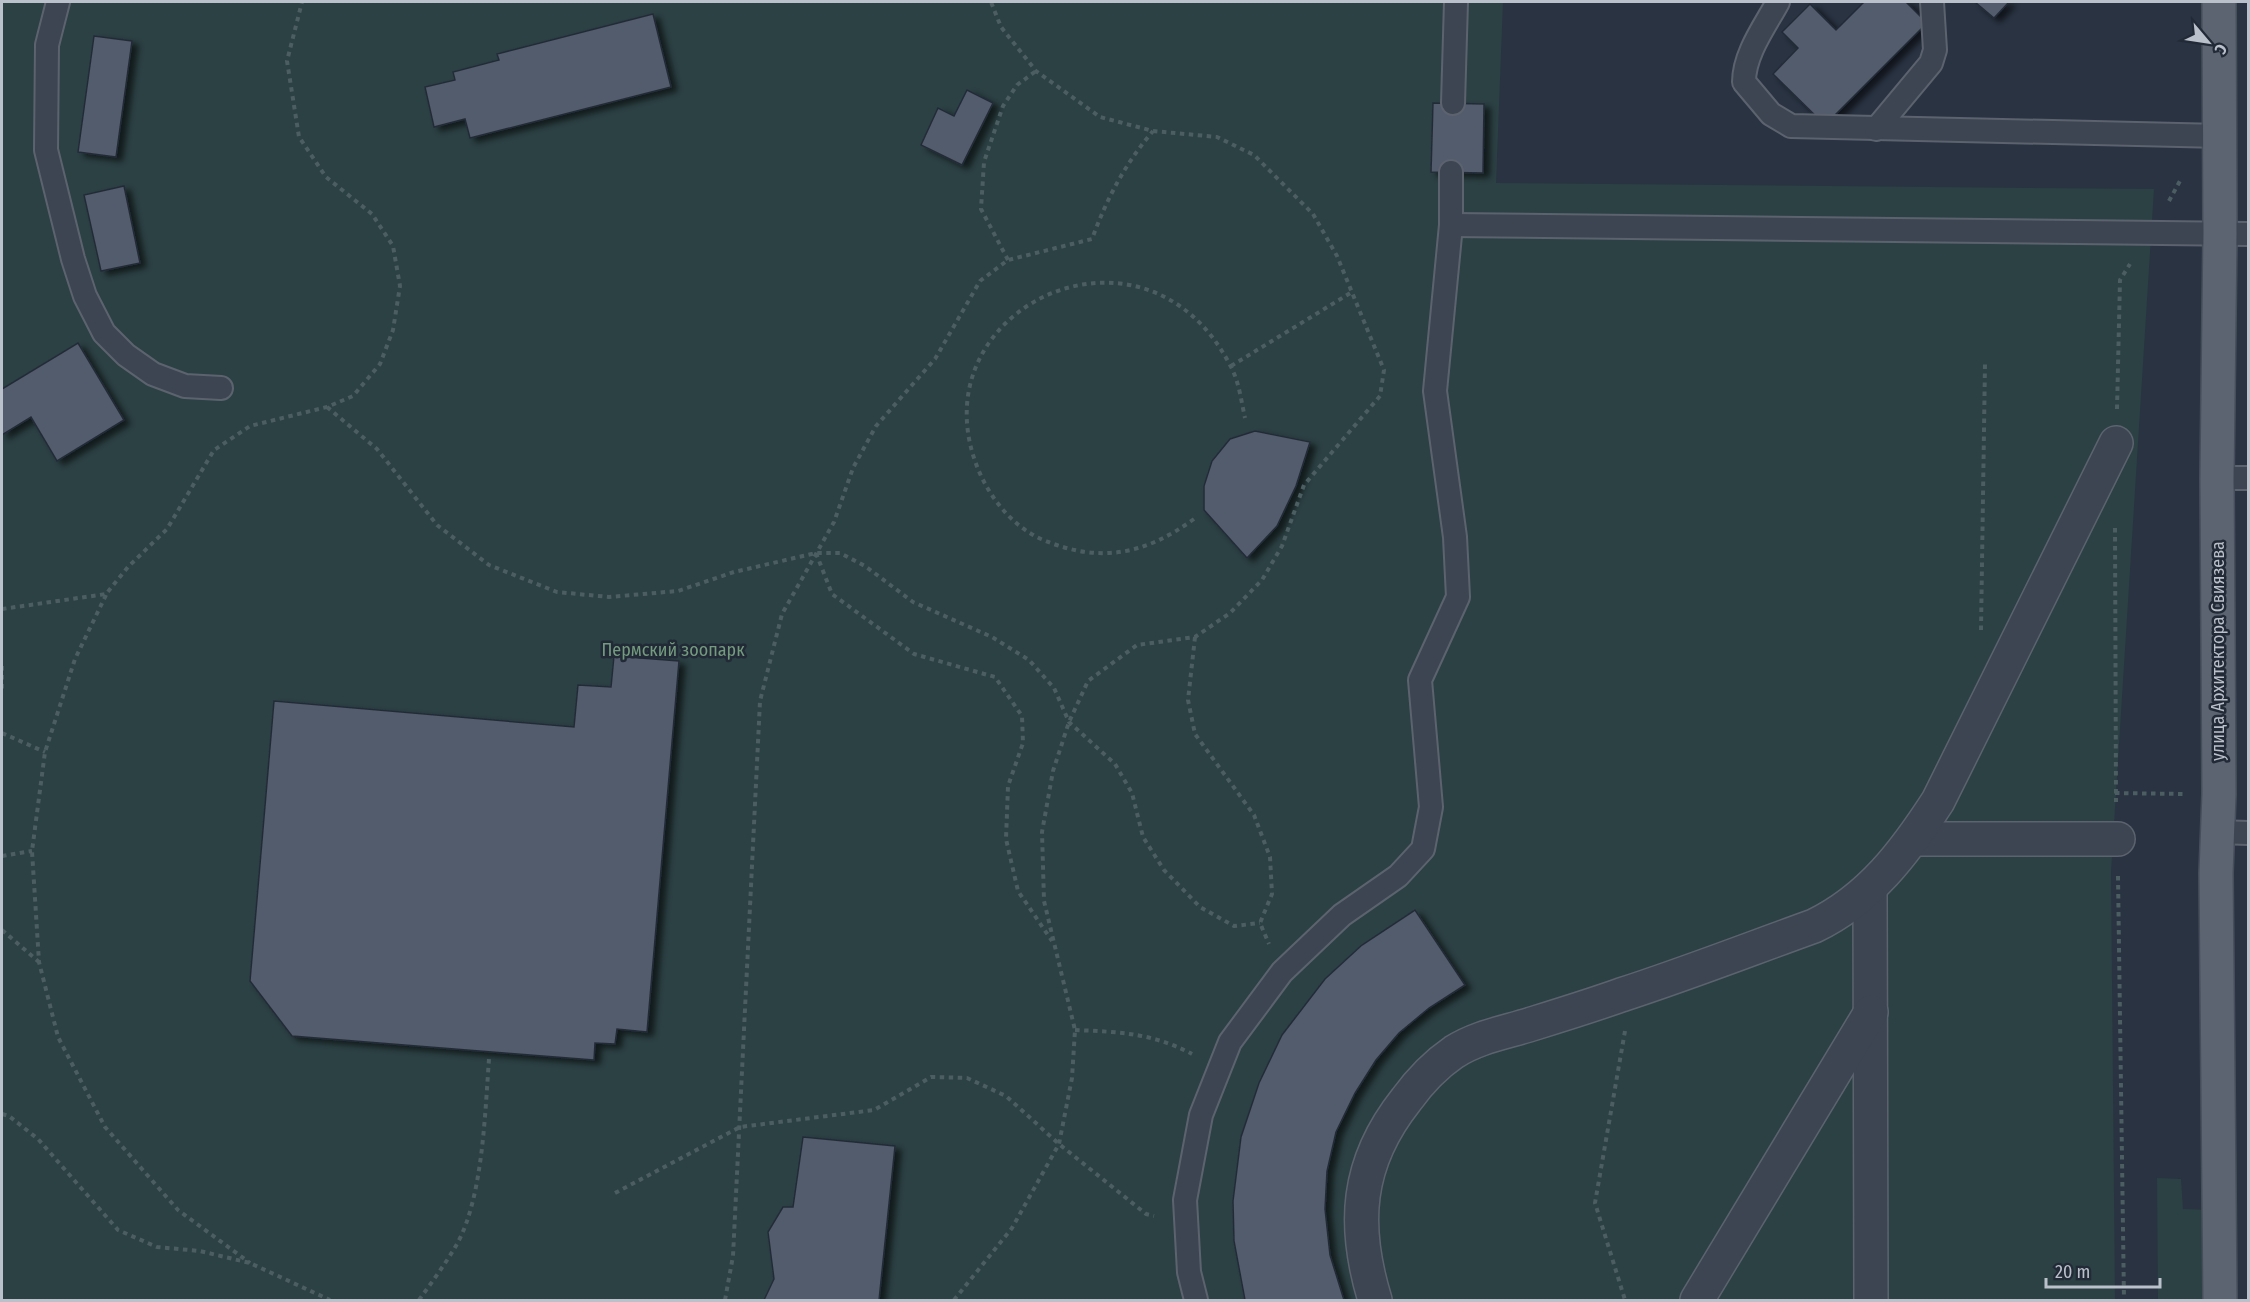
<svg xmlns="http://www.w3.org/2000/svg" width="2250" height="1302" viewBox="0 0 2250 1302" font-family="'Fira Sans Condensed',sans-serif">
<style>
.green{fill:#2c4144}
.building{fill:#535c6c;stroke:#242c39;stroke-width:1.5;filter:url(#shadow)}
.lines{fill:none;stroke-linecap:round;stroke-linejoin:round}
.service-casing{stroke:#5c636f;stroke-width:26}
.pedestrian-casing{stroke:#5c636f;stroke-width:36}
.primary-casing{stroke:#474e5b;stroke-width:36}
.path{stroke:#4c5e62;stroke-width:4;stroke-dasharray:4.5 4.5;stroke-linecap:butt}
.service{stroke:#3d4552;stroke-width:22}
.pedestrian{stroke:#3d4552;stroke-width:33}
.primary{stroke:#5c6471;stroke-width:33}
.labels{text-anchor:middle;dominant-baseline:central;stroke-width:5;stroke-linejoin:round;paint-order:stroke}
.park-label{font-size:18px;fill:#749b7e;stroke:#222a37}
.street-label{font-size:18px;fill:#bbc1cb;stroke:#222a37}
</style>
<defs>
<filter id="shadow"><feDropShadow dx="6" dy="4" stdDeviation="3" flood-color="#0009"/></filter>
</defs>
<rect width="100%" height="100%" fill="#293342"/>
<g class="green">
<polygon points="2,2 1503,2 1496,183 2154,189 2111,872 2115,1300 2,1300"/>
<polygon points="2157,1178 2181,1179 2183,1209 2211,1210 2211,1300 2158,1300"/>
</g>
<g class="building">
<polygon points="1864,2 1906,2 1927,23 1825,125 1773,74 1798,48 1782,32 1810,4 1836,30"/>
<polygon points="1975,2 2009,2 1994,18"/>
<polygon points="653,14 671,87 470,138 465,119 434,127 425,87 455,80 453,72 499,60 497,54"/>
<polygon points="94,36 132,41 116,157 78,152"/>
<polygon points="967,90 993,103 962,165 921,145 938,108 954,116"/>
<polygon points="1433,103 1484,104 1483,173 1431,172"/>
<polygon points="124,186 140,263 101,271 84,195"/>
<polygon points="78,343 124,420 57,461 31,417 2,435 2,389"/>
<polygon points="1255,431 1310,442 1296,486 1277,526 1247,558 1204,510 1204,486 1212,461 1230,439"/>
<polygon points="614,656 679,661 647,1032 617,1029 615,1044 595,1043 594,1060 292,1036 250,981 274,701 574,727 578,685 611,687"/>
<polygon points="1415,910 1465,985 1429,1008 1399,1033 1376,1060 1355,1093 1336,1132 1327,1171 1325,1209 1330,1255 1344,1300 1245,1300 1234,1241 1233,1201 1241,1137 1259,1083 1282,1035 1325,979 1362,945"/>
<polygon points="803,1137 895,1146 879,1300 764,1300 774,1279 768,1232 783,1207 793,1207"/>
</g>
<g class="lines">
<g class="service-casing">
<g id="service">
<polyline points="58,2 47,45 46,150 73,259 85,296 104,333 126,355 153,374 185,386 221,388"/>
<path d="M1778,2C1765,26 1744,54 1744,82L1771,114L1791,126L2221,136"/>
<polyline points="1453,103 1456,2"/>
<polyline points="1876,129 1931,63 1935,50 1932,2"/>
<polyline points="1451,225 2248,234"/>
<polyline points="2217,478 2248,478"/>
<polyline points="2218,832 2248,833"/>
<polyline points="1196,1300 1189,1272 1185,1200 1201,1115 1230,1042 1282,972 1342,915 1398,876 1423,849 1431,807 1420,680 1458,597 1455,537 1435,391 1451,225 1451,172"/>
</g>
</g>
<g class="pedestrian-casing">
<g id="pedestrian">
<polyline points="1913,839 2118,839"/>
<polyline points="1870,890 1871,1300"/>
<path d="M1375,1300C1352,1225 1356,1163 1406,1100C1419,1082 1435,1065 1454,1052C1479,1036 1508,1032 1535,1023C1564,1014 1593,1005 1621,995C1686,974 1750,949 1814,926C1870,899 1905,852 1938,801L2116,443"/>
<polyline points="1697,1300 1871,1012"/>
</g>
</g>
<g class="primary-casing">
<polyline id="primary" points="2219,2 2220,233 2217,478 2219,794 2216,873 2220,1300"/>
</g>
<g class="path">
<polyline points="2169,201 2181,179"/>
<polyline points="1008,260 981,209 984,162 1003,106 1017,85 1036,71"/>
<polyline points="1231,366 1352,292"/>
<polyline points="327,407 377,449 437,525 489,565 557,592 609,597 678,591 734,572 816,553 840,553 865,566 913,602 992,637 1029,660 1054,688 1069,722 1115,764 1132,793 1143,837 1164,870 1200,907 1234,926 1260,923"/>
<polyline points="2117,409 2120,280 2130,264"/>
<path d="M1194,519C1144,555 1099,564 1041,539C1010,525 986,493 975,461C921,306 1145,202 1230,365C1239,381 1241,400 1245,418"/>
<polyline points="2115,528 2116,802"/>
<polyline points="816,553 832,594 914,654 995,677 1022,716 1023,743 1008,786 1006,839 1018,891 1052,941"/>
<polyline points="106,595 75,659 45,752 32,851 39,962 58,1037 105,1127 178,1210 250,1263"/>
<polyline points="2,609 106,594 128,567 167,529 214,450 250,426 327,407 353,396 380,364 393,330 400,286 393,246 372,214 326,177 299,137 287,61 302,2"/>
<polyline points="1981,630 1985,363"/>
<polyline points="1195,637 1188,700 1195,734 1254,815 1270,857 1272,894 1260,923 1269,944"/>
<polyline points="2,666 2,692"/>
<polyline points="2,733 45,752"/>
<polyline points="2115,793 2185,794"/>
<polyline points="2,856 32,851"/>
<polyline points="2118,876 2124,1300"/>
<polyline points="2,930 39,962"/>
<path d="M1075,1030C1120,1032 1152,1033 1192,1054"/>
<polyline points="1625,1031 1595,1203 1625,1300"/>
<polyline points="2,1114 9,1116 38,1139 118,1230 157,1247 200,1251 250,1263 330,1300"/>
<polyline points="615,1193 740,1127 874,1110 931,1077 967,1078 1006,1096 1059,1144 1146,1214 1154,1216"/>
<path d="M419,1300C432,1282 446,1263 457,1244C483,1197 485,1112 489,1059"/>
<path d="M725,1300L733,1256L760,701L782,614L834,522L853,468L876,426L935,359L980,281L1008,260L1092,239C1107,198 1125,164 1153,131"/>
<polyline points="954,1300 1012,1228 1059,1144 1072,1078 1075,1030 1044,901 1042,832 1053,771 1069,722 1088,681 1137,645 1195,637 1230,613 1262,580 1282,546 1304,485 1380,396 1384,370 1337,256 1313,214 1254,155 1217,137 1153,131 1100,117 1036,71 1001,27 991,2"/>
</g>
<use href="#service" class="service"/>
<use href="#pedestrian" class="pedestrian"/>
<use href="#primary" class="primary"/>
</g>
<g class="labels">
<g class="park-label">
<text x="673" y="650">Пермский зоопарк</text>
</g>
<g class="street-label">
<text transform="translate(2218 651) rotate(-90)">улица Архитектора Свиязева</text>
</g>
</g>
<rect width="2250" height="1302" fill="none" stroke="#bbc1cb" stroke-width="6"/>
<g transform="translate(2208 42) rotate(119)" stroke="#222a37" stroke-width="4.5" paint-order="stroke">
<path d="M0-4.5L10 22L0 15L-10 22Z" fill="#bbc1cb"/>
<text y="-9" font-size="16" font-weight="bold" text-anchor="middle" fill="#bbc1cb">С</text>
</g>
<path d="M2046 1278v9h114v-9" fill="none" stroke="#bbc1cb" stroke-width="3"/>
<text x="2055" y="1278" font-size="18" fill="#bbc1cb" stroke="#222a37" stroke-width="4.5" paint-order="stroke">20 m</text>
</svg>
